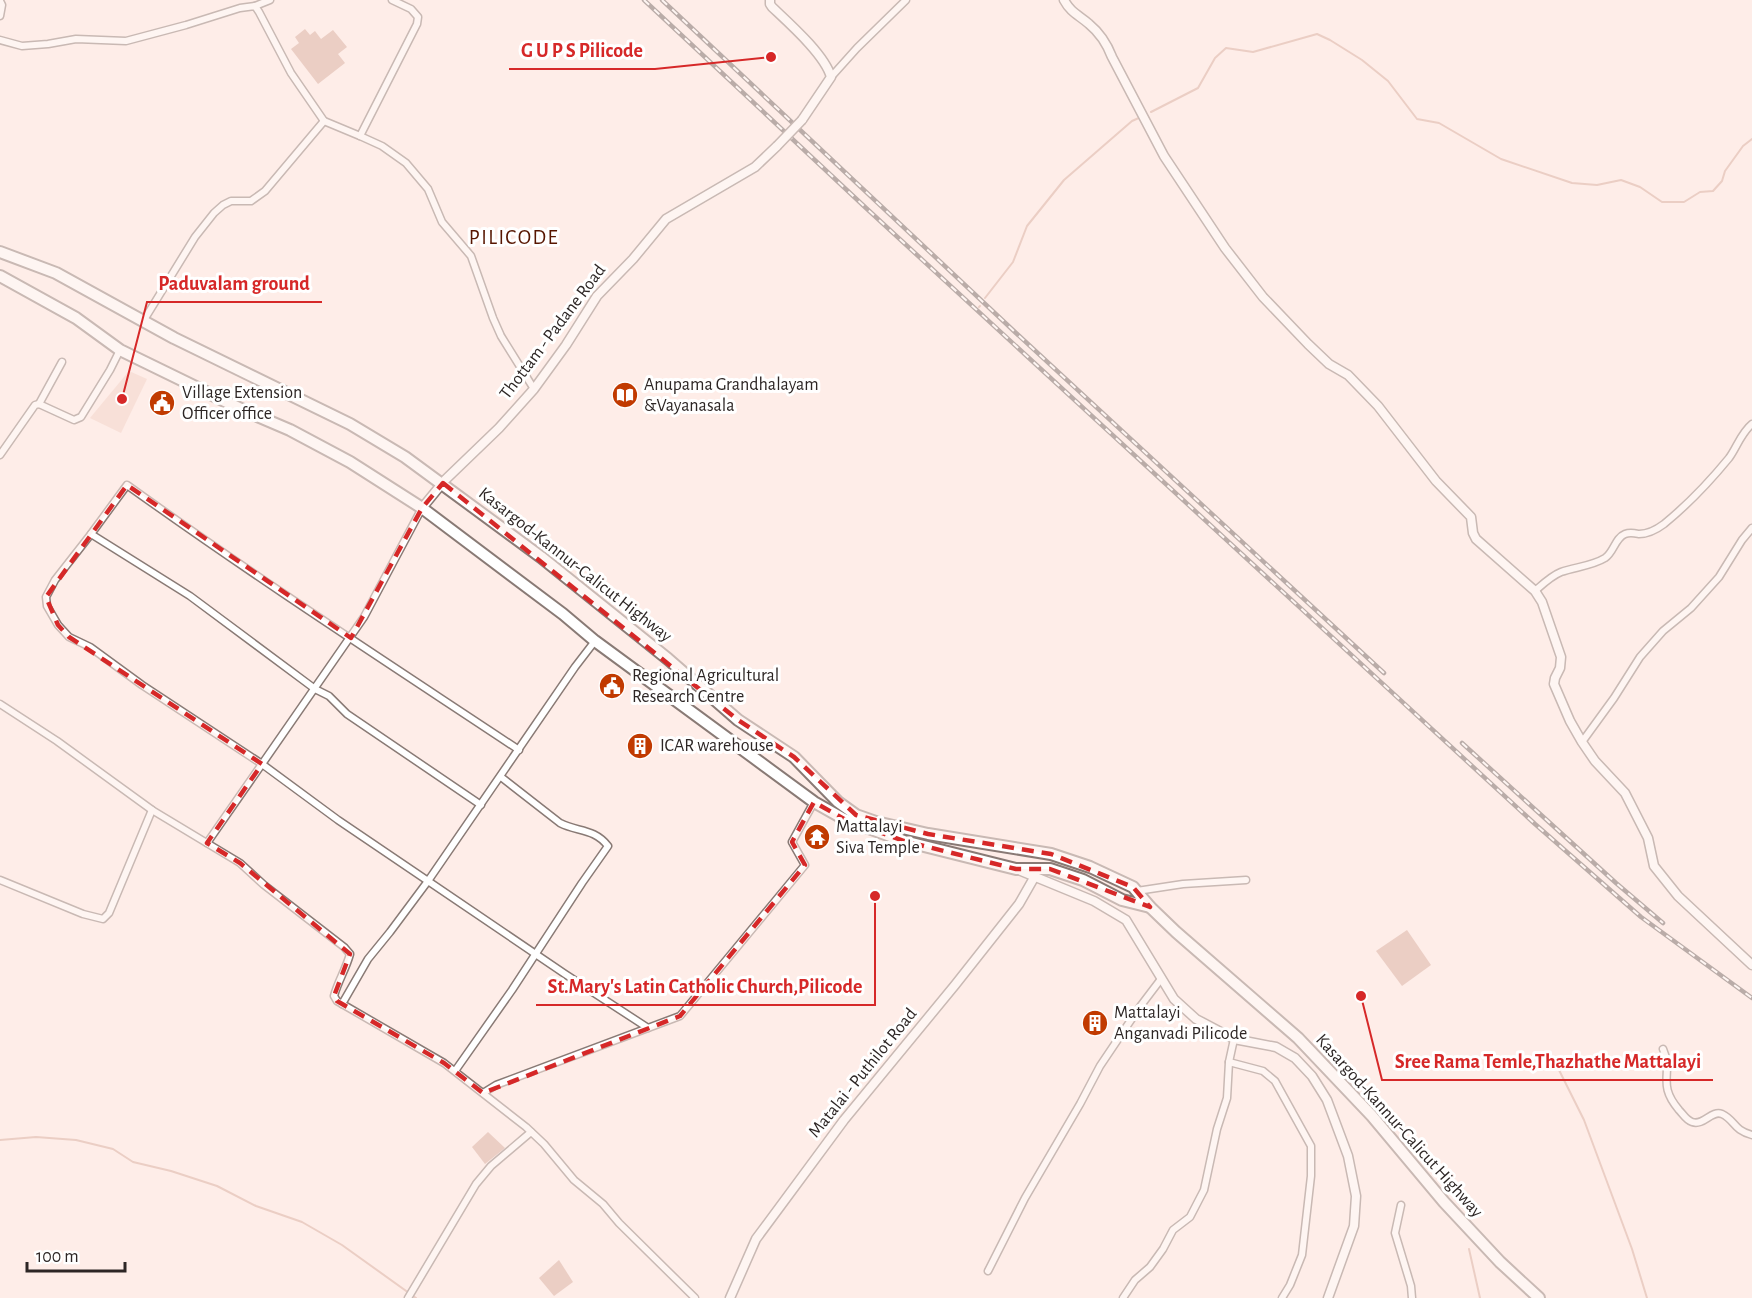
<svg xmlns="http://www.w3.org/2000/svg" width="1752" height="1298" viewBox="0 0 1752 1298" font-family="'Alegreya Sans',sans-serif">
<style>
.green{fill:#f2d0c5}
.water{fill:#d5a89a}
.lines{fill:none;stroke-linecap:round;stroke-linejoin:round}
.stream{stroke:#d5a89a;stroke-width:2}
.street-casing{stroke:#897a75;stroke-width:9}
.secondary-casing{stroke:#897a75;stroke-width:11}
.highway-casing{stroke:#897a75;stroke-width:14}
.street{stroke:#fff;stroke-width:6}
.secondary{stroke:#fff;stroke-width:8}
.highway{stroke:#fff;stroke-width:10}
.rail-casing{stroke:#685e5c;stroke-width:4.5}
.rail{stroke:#fff;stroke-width:2;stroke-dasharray:7;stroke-linecap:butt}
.secondary-bridge-casing{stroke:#897a75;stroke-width:11;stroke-linecap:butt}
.secondary-bridge{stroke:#fff;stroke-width:8}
.marked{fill:none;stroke:#d62828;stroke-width:4.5;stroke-dasharray:12 8;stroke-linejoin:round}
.labels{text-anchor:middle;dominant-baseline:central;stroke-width:6;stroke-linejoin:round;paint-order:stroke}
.street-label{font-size:18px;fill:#2d2625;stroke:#fff}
.poi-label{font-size:18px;fill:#2d2625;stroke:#fff;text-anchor:start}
.quarter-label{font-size:21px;letter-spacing:1.5px;fill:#571601;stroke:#fff}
.leader{fill:none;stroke:#d62828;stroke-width:2}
.callout-dot{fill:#d62828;stroke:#fff;stroke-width:2}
.callout-label{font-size:20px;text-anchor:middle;font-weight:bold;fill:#d62828;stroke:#fff;stroke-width:6;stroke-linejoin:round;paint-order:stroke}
</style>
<rect width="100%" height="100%" fill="#feede8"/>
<polygon class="green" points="129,371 147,379 121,433 90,418"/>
<g class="water">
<polygon points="305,29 310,35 315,31 321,39 333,30 347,47 338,54 345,63 318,84 291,49 299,43 295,37"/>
<polygon points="1407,930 1431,965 1402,986 1376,951"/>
<polygon points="488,1132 505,1148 485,1164 472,1147"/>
<polygon points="559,1260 573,1282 554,1296 539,1278"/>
</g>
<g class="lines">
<g class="stream">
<polyline points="1151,112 1198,88 1215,58 1226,48 1253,52 1317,34 1330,40 1362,60 1388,81 1417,119 1439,123 1501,159 1572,183 1597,185 1621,180 1640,187 1662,202 1684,202 1700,192 1713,191 1722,181 1725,171 1743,146 1752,139"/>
<polyline points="985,298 1013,262 1027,226 1064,180 1132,121 1141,117"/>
<polyline points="979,307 980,306"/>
<polyline points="1554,1060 1584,1120 1632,1249 1647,1298"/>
<polyline points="0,1140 36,1137 76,1140 113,1149 133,1162 171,1171 217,1186 256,1206 302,1222 342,1245 416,1298"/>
<polyline points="1469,1249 1480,1298"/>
</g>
<g class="street-casing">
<g id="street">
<polyline points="0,1 2,5 0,16"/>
<polyline points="255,6 270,0"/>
<polyline points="0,40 22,46 48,44 76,39 126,41 186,25 240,8 255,6 259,12 291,73 324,121"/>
<polyline points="831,77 857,48 906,0"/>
<polyline points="360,136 417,24 418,17 411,9 392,0"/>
<polyline points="144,320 195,237 214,213 223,205 231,201 251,201 265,191 324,121 360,136 382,146 406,163 428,189 442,222 471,256 493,318 501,336 534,389"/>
<polyline points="39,404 62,362"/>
<polyline points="0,455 35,405 39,404 74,420 81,417 110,370 120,350"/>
<polyline points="422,508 364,617 262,764 338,820 428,881 575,667 595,641"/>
<polyline points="91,534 55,580 46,597 47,606 58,625 69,637 90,647 142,685 262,764 207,843"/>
<path d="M1535,591C1543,584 1551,576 1561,572C1575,567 1592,566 1605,558C1614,552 1615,538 1625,534C1630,532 1634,533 1639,534C1648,534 1656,530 1664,524C1686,506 1711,480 1729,458C1737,447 1741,433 1752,424"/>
<path d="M0,704L57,741L152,810L240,863L264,885L344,947L350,954C346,969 338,981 334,996L337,1001L444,1063L526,1127L544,1144L574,1180L603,1204L619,1223L695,1298"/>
<polyline points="1582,742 1614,698 1640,657 1663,631 1691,608 1719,577 1742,540 1752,528"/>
<path d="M481,805L347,714L329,696L315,689L190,596L91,534L127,485C255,577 388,663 519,750"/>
<polyline points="0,880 83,914 103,919 109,913 152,810"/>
<polyline points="1137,891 1183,884 1246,880"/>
<polyline points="342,1004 368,959 390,932 428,881 565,974 648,1028"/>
<path d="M1663,1049C1674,1074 1656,1083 1679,1110C1683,1114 1686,1120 1692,1122C1704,1126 1711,1110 1722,1114C1735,1120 1733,1130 1752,1135"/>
<polyline points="1229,1062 1263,1071 1275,1081 1311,1146 1311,1176 1302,1255 1290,1285 1282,1298"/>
<path d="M455,1071L512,990L582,883L608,846C594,828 577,832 560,823L501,777"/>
<polyline points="483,1093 496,1085 680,1016 805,865 792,842 814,802"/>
<polyline points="1401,1205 1395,1233 1411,1286 1412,1298"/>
<polyline points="988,1271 1025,1198 1080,1104 1100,1066 1139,1008 1161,979"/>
<polyline points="408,1298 476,1184 491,1166 531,1132"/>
<polyline points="1123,1298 1135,1280 1150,1267 1163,1249 1173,1230 1190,1217 1204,1190 1217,1129 1227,1098 1229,1062 1234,1039"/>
</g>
</g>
<g class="secondary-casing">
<g id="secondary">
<path d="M770,0V4L772,7C790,24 825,55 831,77L802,120"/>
<path d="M1064,0C1071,13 1079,15 1089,24C1100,33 1107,44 1112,57L1164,156L1225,248L1263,297L1308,344L1329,364L1348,375L1378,406L1436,481L1471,517L1473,533L1476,539L1535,591L1542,602L1561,657L1560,668L1555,678L1554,684L1570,721L1582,742L1595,761L1625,793L1648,838L1654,866L1678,896L1752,965"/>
<polyline points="422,508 445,480 499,428 534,389 566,345 597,296 633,259 666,219 755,167 777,146"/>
<polyline points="1021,871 1094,901 1126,920 1174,999 1196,1019 1234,1039 1276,1047 1295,1058 1312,1076 1327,1100 1348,1156 1356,1196 1354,1226 1328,1298"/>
<polyline points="730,1298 756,1239 844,1120 955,985 1019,904 1035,876"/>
</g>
</g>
<g class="highway-casing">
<g id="highway">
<polyline points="0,252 56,273 174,338 350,424 405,457 541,557 668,659 738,720 794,757 838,802 856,815 876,822 928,834 1051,854 1090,867 1133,887 1150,907 1176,932 1298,1038 1372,1116 1444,1202 1500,1262 1539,1298"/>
<polyline points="0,276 76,318 120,350 241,409 290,430 350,462 422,508 563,614 595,641 814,802 844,819 904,841 1016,869 1050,869 1083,880 1122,900 1150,907"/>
</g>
</g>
<use href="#street" class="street"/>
<use href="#secondary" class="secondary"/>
<use href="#highway" class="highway"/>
<g class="rail-casing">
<g id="rail">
<polyline points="644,0 866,208 1535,824 1641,917 1752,998"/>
<polyline points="662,0 1016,333 1384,673"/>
<polyline points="1462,743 1616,883 1663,923"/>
</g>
</g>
<use href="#rail" class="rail"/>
<g class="secondary-bridge-casing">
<polyline id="secondary-bridge" points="777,146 802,120"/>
</g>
<use href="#secondary-bridge" class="secondary-bridge"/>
</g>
<path d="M0 0H1752V1298H0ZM443,483L738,720L794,757L856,815L928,834L1051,854L1133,887L1150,907L1050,869H1016L904,841L844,819L814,802L792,842L805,865L680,1016L483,1093L444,1063L337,1001L334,996L350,954L240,863L207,843L262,764L69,637L58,625L46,597L127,485L351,638L422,508Z" fill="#feede8" fill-opacity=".55" fill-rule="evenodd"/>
<path class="marked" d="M443,483L738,720L794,757L856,815L928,834L1051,854L1133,887L1150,907L1050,869H1016L904,841L844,819L814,802L792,842L805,865L680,1016L483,1093L444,1063L337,1001L334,996L350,954L240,863L207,843L262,764L69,637L58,625L46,597L127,485L351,638L422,508Z"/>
<defs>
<g id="library-disc" transform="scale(1.35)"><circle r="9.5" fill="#c13a00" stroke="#fff"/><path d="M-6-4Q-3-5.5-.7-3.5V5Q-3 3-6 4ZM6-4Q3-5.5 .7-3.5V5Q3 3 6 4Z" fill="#fff"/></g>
<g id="civic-disc" transform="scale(1.35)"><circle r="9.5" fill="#c13a00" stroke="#fff"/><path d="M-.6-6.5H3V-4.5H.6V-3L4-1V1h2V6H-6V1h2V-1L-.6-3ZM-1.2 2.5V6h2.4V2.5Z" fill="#fff"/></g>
<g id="building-disc" transform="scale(1.35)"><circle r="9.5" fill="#c13a00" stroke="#fff"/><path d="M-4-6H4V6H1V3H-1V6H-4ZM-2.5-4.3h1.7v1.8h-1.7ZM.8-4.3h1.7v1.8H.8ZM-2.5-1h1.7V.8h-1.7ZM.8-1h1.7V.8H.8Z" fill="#fff"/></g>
<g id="temple-disc" transform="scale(1.35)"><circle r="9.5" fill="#c13a00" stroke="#fff"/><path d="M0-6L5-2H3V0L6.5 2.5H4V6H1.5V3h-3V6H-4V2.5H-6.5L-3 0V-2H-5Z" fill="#fff"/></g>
</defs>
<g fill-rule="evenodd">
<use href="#library-disc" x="625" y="395"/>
<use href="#civic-disc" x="162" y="403"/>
<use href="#civic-disc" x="612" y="686"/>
<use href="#building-disc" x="640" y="746"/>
<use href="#temple-disc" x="817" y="837"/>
<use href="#building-disc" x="1095" y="1023"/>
</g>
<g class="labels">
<g class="street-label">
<text transform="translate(553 332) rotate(-53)">Thottam - Padane Road</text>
<text transform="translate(575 565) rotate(38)">Kasargod-Kannur-Calicut Highway</text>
<text transform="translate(863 1073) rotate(-51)">Matalai - Puthilot Road</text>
<text transform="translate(1399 1126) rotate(48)">Kasargod-Kannur-Calicut Highway</text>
</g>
<g class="poi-label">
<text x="644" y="385">Anupama Grandhalayam<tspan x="644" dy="21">&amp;Vayanasala</tspan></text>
<text x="182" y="393">Village Extension<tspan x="182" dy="21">Officer office</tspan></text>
<text x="632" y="676">Regional Agricultural<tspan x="632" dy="21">Research Centre</tspan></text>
<text x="660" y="746">ICAR warehouse</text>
<text x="836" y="827">Mattalayi<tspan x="836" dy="21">Siva Temple</tspan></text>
<text x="1114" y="1013">Mattalayi<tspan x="1114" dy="21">Anganvadi Pilicode</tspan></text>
</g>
<g class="quarter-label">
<text x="514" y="237">PILICODE</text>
</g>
</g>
<path class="leader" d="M771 57L655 69H509M122 399L147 302H322M875 896L875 1005H536M1361 996L1382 1080H1713"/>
<g class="callout-dot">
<circle cx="771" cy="57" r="6"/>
<circle cx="122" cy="399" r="6"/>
<circle cx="875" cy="896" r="6"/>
<circle cx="1361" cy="996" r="6"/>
</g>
<g class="callout-label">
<text x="582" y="57">G U P S Pilicode</text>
<text x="234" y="290">Paduvalam ground</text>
<text x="705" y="993">St.Mary's Latin Catholic Church,Pilicode</text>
<text x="1548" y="1068">Sree Rama Temle,Thazhathe Mattalayi</text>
</g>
<path d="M27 1262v9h98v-9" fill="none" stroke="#2d2625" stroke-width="3"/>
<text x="36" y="1262" font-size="18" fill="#2d2625" stroke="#ffffff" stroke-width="4.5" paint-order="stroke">100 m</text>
</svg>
